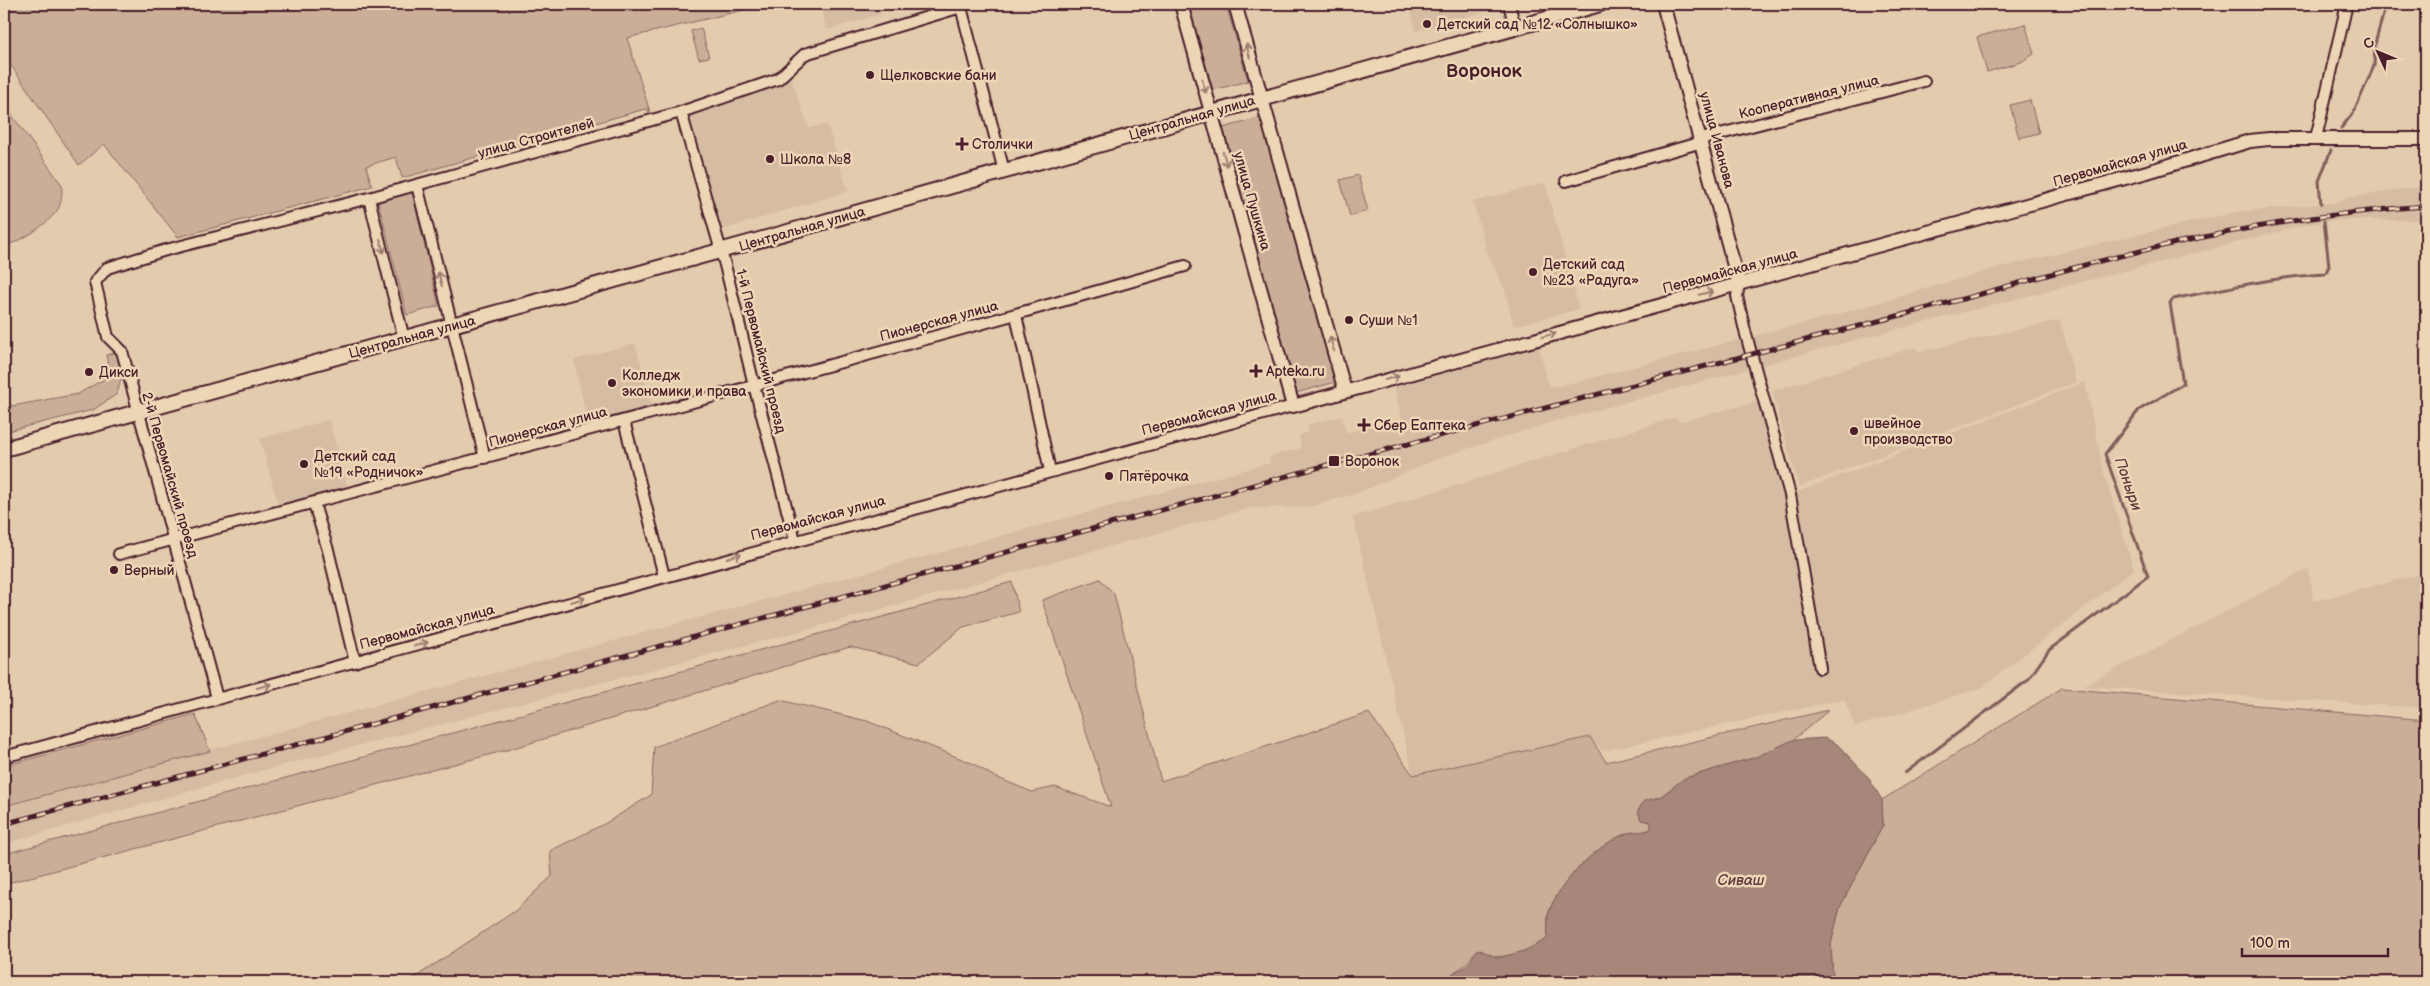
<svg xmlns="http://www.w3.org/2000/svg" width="2430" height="986" viewBox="0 0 2430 986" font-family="'Balsamiq Sans',sans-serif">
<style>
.built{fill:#d6bca3}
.green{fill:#caae98;stroke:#8a6662}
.water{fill:#a68779;stroke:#815d5a}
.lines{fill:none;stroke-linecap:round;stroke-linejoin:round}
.stream{stroke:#815d5a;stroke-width:3}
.minor-casing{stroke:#4a1f2b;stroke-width:14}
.tertiary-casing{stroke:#4a1f2b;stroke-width:16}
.secondary-casing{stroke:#4a1f2b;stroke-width:18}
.minor{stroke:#edd6b6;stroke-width:10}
.tertiary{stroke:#edd6b6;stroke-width:12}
.secondary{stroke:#edd6b6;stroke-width:14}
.rail-casing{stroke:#4a1f2b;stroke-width:5}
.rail{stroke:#edd6b6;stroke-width:3;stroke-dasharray:9;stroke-linecap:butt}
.oneway{stroke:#9c7a70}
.poi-dot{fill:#4a1f2b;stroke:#edd6b6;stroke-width:2}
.labels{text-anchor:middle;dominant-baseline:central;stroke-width:5;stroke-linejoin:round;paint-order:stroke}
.poi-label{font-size:14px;fill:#4a1f2b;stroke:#edd6b6;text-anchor:start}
.street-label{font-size:14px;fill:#4a1f2b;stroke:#edd6b6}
.water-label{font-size:15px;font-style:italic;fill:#61393e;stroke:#edd6b6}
.district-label{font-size:19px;font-weight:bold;fill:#4a1f2b;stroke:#edd6b6}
</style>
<rect width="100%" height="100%" fill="#e3cbae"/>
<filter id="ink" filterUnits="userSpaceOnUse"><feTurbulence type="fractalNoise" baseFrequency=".02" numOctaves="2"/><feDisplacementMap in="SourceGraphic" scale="10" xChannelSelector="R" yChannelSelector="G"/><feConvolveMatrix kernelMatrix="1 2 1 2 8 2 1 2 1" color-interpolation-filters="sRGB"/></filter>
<g filter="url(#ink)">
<g class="built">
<polygon points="819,4 878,4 881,14 827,30"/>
<polygon points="1409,4 1498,4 1500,8 1416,31"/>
<polygon points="791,78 809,128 827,124 848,191 722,230 689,116"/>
<polygon points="1545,183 1579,309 1514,326 1505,290 1488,254 1473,202"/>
<polygon points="2426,186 2426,220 2338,220 2309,224 1855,340 1542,425 1442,457 1358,493 1308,507 1250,508 809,629 249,774 4,844 4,806 1270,463 1269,457 1301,448 1299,435 1308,432 1307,425 1342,416 1346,433 1391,421 1393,426 1403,424 1394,387 1539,347 1549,386 1560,386 1836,315 1994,269 2170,227 2237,212 2321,204 2337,202 2346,198"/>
<polygon points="2060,320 2076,382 1799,487 1772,391 1916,347 1919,352"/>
<polygon points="635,343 652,406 588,423 574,360"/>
<polygon points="2085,382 2104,474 2134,569 1981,688 1855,727 1844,699 1603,751 1589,737 1413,775 1353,517 1667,420 1677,417 1679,422 1763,400 1790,495"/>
<polygon points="329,420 348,488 279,507 260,439"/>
<polygon points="2308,569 2314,601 2426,573 2426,708 2083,686"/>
</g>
<g class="green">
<polygon points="4,4 768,4 627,38 650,112 645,109 402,178 396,157 366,166 372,186 178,237 104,144 79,165 4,55"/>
<polygon points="1188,4 1226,4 1248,81 1213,90"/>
<polygon points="2025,24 2034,54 2021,62 1987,72 1977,37"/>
<polygon points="701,28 709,57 699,59 691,31"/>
<polygon points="2030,100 2039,133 2019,138 2010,105"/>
<path d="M4,104L62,185C62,195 62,204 56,212C45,226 21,242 4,246Z"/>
<polygon points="1260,118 1336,382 1292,394 1219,129"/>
<polygon points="1358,175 1368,211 1350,216 1340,180"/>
<polygon points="412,192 439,306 407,315 378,201"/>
<polygon points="117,352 122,374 117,394 93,410 4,432 4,398 12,406 78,394 111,375 106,355"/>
<path d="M1100,579L1114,594L1161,781L1369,713L1413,775L1590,737L1606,762L1829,710L1793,740L1756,757L1685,778L1660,797L1644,801L1638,811L1641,820L1652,822L1651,829C1643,833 1636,831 1628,833C1599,842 1556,885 1548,915C1547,922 1548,931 1548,939C1517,955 1508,960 1473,954C1466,970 1453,968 1446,982H408L515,911L552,876L550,851L606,823L651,795L654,747L780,700L867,721L972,763L993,776L1032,792L1055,787L1111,807L1042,600Z"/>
<polygon points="1012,582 1019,612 963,627 919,663 850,647 507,750 4,884 4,854"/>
<polygon points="2062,688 2426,720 2426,982 1833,982 1831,944 1840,907 1883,825 1882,800"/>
<polygon points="195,714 210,751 4,806 4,766"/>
</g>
<path class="water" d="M1825,738L1837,744L1868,777L1882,800L1883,825L1840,907L1831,944L1833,982H1446C1452,969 1462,972 1469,963C1473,959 1473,954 1478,949L1498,958L1524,951L1547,939C1548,931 1547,922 1548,915C1556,885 1599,842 1628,833C1636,831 1643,833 1651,829V822L1641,820L1638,811L1644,801L1660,797L1685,778L1756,757L1793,740Z"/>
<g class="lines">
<g class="stream">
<polyline points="2341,128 2354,112 2374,66 2375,44 2386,4"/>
<polyline points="2321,204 2319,181 2331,150"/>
<path d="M1905,773L2028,680L2049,650L2148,576L2105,454L2139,410L2183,384L2170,303L2173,299C2224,289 2273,277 2325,274L2329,266L2324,221"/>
</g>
<g class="minor-casing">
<g id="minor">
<polyline points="1509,4 1515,27"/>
<polyline points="681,112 725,265 754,385 795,540"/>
<polyline points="2316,138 2347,4"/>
<polyline points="1701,139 1924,81"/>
<polyline points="1566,181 1702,142"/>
<polyline points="417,185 485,458"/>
<polyline points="369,198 404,339"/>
<polyline points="1739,284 1737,296 1745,331 1790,495 1820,668"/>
<polyline points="1016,315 1050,471"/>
<polyline points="624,421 664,576"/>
<polyline points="314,504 328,550 355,662"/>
<path d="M119,554C475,459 832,368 1185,266"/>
<polyline points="217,698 122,351 108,337 95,282 107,268 166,250 369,198 681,112 778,79 805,54 961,7 1004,171"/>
<polyline points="4,757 1293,406"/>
</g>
</g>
<g class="tertiary-casing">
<g id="tertiary">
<polyline points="1181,4 1293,406 2147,172 2250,141 2269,139 2426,139"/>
<polyline points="1235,4 1345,391"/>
<polyline points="1663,4 1739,284"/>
</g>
</g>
<g class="secondary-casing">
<path id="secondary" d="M4,449C537,303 1068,154 1600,4"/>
</g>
<use href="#minor" class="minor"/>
<use href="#tertiary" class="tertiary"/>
<use href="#secondary" class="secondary"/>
<g class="rail-casing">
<path id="rail" d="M4,824L1335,463L1974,296C2122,252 2272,216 2426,206"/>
</g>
<use href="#rail" class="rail"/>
</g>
<defs><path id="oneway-shaft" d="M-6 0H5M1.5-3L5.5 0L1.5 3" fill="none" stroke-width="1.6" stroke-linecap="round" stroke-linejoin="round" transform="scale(1.25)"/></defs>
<g class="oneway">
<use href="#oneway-shaft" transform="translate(1248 51) rotate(-106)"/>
<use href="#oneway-shaft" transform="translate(1204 86) rotate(75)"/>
<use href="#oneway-shaft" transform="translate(1225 159) rotate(74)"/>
<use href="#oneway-shaft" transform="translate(382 246) rotate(75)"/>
<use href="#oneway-shaft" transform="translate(440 279) rotate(-104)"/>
<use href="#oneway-shaft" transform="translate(1706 293) rotate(-14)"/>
<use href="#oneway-shaft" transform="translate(1549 335) rotate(-15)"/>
<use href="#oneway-shaft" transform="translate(1332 344) rotate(-106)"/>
<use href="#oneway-shaft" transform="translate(1392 378) rotate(-16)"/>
<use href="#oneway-shaft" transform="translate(734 556) rotate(-15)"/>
<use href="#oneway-shaft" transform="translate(578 600) rotate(-16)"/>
<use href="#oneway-shaft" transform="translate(421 644) rotate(-15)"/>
<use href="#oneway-shaft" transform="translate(264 686) rotate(-15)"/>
</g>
</g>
<g class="poi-dot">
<circle cx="1427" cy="24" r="5"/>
<circle cx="870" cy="75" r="5"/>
<path d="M959.5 136.5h5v5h5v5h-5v5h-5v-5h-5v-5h5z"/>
<circle cx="770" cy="159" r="5"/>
<circle cx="1533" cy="272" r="5"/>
<circle cx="1349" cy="320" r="5"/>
<path d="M1253.5 363.5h5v5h5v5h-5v5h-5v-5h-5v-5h5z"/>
<circle cx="89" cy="372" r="5"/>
<circle cx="612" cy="383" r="5"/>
<path d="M1361.5 417.5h5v5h5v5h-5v5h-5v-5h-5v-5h5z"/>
<circle cx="1854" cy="431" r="5"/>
<rect x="1328" y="455" width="12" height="12" rx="2.5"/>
<circle cx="304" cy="464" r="5"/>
<circle cx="1109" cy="476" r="5"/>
<circle cx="114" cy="570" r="5"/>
</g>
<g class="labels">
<g class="poi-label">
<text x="1437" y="24">Детский сад №12 «Солнышко»</text>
<text x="880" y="75">Щелковские бани</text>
<text x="972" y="144">Столички</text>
<text x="780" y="159">Школа №8</text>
<text x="1543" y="264">Детский сад<tspan x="1543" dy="16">№23 «Радуга»</tspan></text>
<text x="1359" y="320">Суши №1</text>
<text x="1266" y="371">Apteka.ru</text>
<text x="99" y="372">Дикси</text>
<text x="622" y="375">Колледж<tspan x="622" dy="16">экономики и права</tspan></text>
<text x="1864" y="423">швейное<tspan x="1864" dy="16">производство</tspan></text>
<text x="1374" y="425">Сбер Еаптека</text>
<text x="314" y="456">Детский сад<tspan x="314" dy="16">№19 «Родничок»</tspan></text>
<text x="1345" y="461">Воронок</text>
<text x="1119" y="476">Пятёрочка</text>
<text x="124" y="570">Верный</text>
</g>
<g class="street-label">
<text transform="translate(1809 97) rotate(-14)">Кооперативная улица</text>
<text transform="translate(1192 118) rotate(-16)">Центральная улица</text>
<text transform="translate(536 138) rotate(-15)">улица Строителей</text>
<text transform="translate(1717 140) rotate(75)">улица Иванова</text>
<text transform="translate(2120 163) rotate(-16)">Первомайская улица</text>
<text transform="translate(1252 201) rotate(74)">улица Пушкина</text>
<text transform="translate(802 229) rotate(-16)">Центральная улица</text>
<text transform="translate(1730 271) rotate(-15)">Первомайская улица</text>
<text transform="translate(939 321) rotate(-15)">Пионерская улица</text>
<text transform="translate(412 337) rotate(-15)">Центральная улица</text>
<text transform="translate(761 351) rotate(76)">1-й Первомайский проезд</text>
<text transform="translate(1209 413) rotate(-15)">Первомайская улица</text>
<text transform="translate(548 427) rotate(-15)">Пионерская улица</text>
<text transform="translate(170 475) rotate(74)">2-й Первомайский проезд</text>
<text transform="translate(818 518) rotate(-15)">Первомайская улица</text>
<text transform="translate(427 627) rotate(-15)">Первомайская улица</text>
</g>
<g class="water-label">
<text transform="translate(2128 484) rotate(71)">Поныри</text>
<text x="1741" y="880">Сиваш</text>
</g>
<g class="district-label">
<text x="1484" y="71">Воронок</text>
</g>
</g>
<rect width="2430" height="986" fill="none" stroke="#edd6b6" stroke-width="20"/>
<rect x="10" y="10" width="2410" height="966" fill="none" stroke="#4a1f2b" stroke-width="2" filter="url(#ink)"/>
<g transform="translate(2378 52) rotate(314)" stroke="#edd6b6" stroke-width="4" paint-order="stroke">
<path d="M0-4L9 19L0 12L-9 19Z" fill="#4a1f2b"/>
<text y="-8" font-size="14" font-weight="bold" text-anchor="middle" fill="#4a1f2b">С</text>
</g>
<path d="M2242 948v8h146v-8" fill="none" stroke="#4a1f2b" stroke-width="2.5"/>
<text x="2250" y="948" font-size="15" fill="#4a1f2b" stroke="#edd6b6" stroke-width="4" paint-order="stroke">100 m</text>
</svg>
